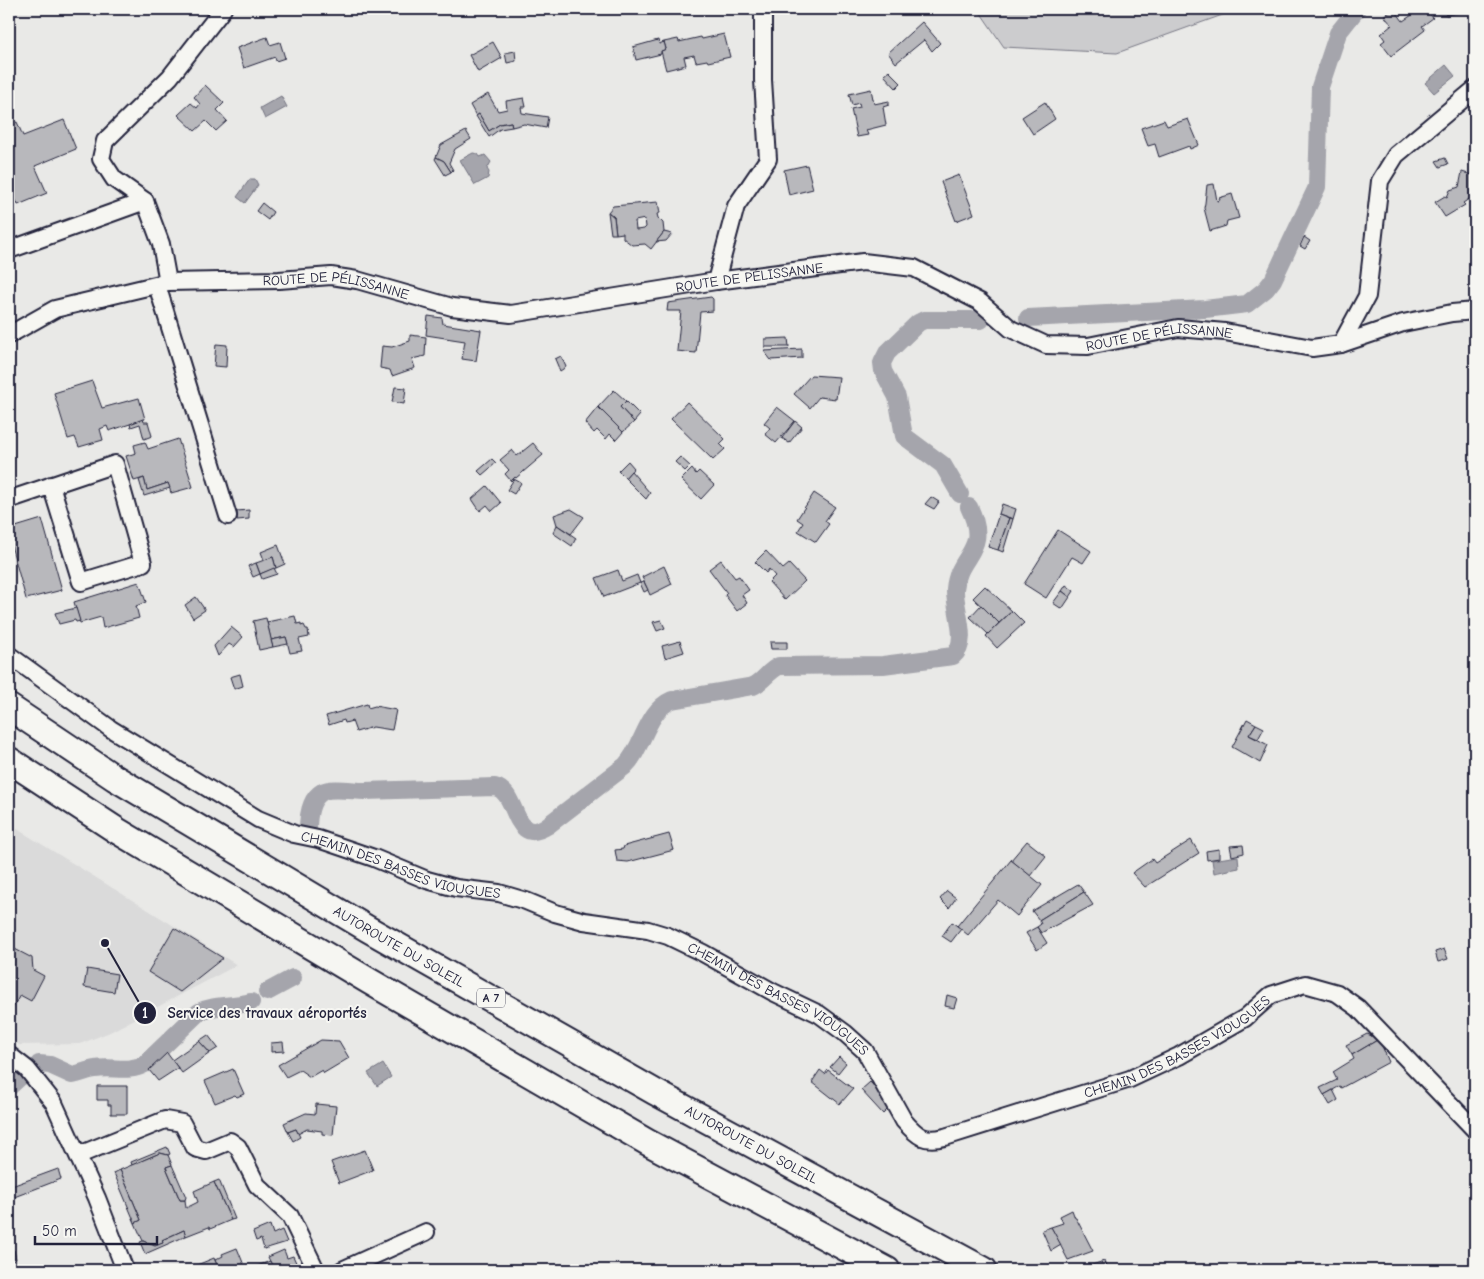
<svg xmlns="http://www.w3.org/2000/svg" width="1484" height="1279" viewBox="0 0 1484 1279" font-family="'Comic Neue',sans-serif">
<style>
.built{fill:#dadada}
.green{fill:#ccccce;stroke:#777784}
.water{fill:#a5a5ac;stroke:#71717f}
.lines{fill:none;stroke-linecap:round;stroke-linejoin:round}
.canal{stroke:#a5a5ac;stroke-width:18}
.building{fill:#b8b8bc;stroke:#22223b;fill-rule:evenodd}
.minor-casing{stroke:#22223b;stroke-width:20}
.highway-casing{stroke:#22223b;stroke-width:29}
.minor{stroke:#f6f6f2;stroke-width:16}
.highway{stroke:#f6f6f2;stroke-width:25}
.labels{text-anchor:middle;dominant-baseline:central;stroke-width:4;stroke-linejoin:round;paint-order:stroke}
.shield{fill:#f6f6f2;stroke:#626272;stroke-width:1}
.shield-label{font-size:12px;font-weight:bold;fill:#22223b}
.street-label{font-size:14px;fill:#22223b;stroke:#f6f6f2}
.leader{fill:none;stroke:#22223b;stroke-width:2}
.callout-dot{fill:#22223b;stroke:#f6f6f2;stroke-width:2}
.mark-label{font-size:15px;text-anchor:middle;font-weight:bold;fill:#fff}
.callout-label{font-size:15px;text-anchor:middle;font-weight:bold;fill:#22223b;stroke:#f6f6f2;stroke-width:4;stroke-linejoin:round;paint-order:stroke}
</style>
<rect width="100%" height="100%" fill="#e9e9e7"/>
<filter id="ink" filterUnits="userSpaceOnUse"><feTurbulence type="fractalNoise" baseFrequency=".02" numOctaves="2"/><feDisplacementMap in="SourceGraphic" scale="10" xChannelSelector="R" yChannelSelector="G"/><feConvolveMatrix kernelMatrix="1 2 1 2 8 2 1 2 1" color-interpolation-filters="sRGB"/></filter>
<g filter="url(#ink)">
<polygon class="built" points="9,824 166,921 237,965 110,1032 80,1044 19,1045 9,1038"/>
<polygon class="green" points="978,9 1239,9 1117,53 1004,47"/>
<g class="water">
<polygon points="1446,65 1455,76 1434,93 1425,83"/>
<polygon points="281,96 287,107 265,119 260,108"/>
<polygon points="473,153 478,154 480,157 485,155 491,162 487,169 489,172 488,178 475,185 460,160"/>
<polygon points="250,179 255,179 258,185 245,203 237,197"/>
<polygon points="1238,856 1239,868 1214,873 1212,860"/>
<polygon points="383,1064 391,1077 377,1086 368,1073"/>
</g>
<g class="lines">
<g class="canal">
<polyline points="1028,318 1205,309 1247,304 1266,289 1273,280 1317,187 1320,87 1338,33 1357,9"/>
<polyline points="960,494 943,465 904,436 897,397 883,371 882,363 887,353 918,323 924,320 981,320"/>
<path d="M308,830C308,818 310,799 322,792C331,787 354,791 364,791C408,790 451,788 495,787C519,792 512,848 547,826L625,766C644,747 646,711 672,700L753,686C764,681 768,671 779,666L883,665L953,656C970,642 954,609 955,589C958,553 991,552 969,507"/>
<polyline points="267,992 293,978"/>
<path d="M39,1064L50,1065L72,1075C80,1074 87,1070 95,1069C113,1066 129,1073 145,1064L199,1012C215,1004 234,1007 251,1002"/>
<polyline points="9,1087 20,1077"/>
</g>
</g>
<g class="building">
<polygon points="1394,9 1403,21 1421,9 1425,9 1433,18 1422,26 1425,30 1391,56 1381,43 1385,40 1381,34 1392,25 1384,16"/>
<polygon points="1444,9 1457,9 1458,13 1446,15"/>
<polygon points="922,22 940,43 932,51 924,40 896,63 888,53"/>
<polygon points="724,34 730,57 708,62 707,60 696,62 694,55 684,57 686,65 666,70 661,51 666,49 664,42 678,39 679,42 701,37 702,39"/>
<polygon points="267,37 270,45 280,42 285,58 276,61 275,57 244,68 237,48"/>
<polygon points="658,40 659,44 664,42 666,49 661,51 661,54 636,60 633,47"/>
<polygon points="493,42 502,58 478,72 469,55"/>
<polygon points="515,51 516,61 507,63 505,53"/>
<polygon points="889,71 901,83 896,88 884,75"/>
<polygon points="205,85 224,103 217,110 227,121 216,131 206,121 195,131 178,115 191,103 197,108 200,104 194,97"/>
<polygon points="871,89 874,104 889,101 889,105 883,107 886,125 866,130 868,135 857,137 851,109 860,107 859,103 852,105 849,94"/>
<polygon points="488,94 498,111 507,109 506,101 524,98 526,107 521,107 522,113 548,117 546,128 524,124 512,127 511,122 500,124 489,131 479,114 476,116 470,105"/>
<polygon points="1045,102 1055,119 1033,134 1022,117"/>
<polygon points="479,114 489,131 500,124 511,122 512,127 500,129 489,137 476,116"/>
<polygon points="1188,119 1199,145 1190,149 1189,146 1159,157 1155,144 1148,146 1141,128 1164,120 1167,126"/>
<polygon points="64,120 76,149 35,166 47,193 18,205 12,192 9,193 9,155 13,154 9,144 9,125 17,122 23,136"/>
<polygon points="466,131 471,139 455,149 449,163 453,170 451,172 444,161 436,157 441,145"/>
<polygon points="436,157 444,161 451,172 445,175 435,159"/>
<polygon points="1445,158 1448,164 1440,167 1436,161"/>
<polygon points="807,165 813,189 789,195 784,170"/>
<polygon points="1462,172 1475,176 1475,201 1469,199 1463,203 1465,205 1445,217 1435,202 1445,196 1447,197 1450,190 1459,187"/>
<polygon points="959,175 974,214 956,221 941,182"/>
<polygon points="1214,184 1217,201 1220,200 1219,198 1232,194 1239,218 1227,221 1226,226 1210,231 1204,208 1205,203 1207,185"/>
<path d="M658,202L660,213L657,214L658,218L663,223L664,232L651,249L645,244L632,245L623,238V233L616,234L614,217L608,212L613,206ZM645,219L646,227L644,229L636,230L635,221Z"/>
<polygon points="262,203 273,212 268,220 256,211"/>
<polygon points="608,212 614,217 616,234 611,234"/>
<polygon points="664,232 672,234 666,241 656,242"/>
<polygon points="1304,237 1310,241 1305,249 1300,246"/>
<polygon points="711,297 713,299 713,311 700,312 696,353 677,351 681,311 667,311 668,303"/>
<polygon points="428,316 442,318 443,324 481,330 476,361 462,359 465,341 426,335"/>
<polygon points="410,335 426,337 425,356 412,359 415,368 392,376 390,370 380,368 382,346 392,347 410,341"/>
<polygon points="788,338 789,347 765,347 765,339"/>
<polygon points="216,344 227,345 226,367 214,366"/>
<polygon points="802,349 802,358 771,360 764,351"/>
<polygon points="561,356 566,367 560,371 555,359"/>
<polygon points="811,375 839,377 836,399 819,397 810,408 794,394"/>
<polygon points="92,381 102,408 139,398 145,419 109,431 107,426 100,429 103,440 79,447 75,437 68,439 54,393"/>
<polygon points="395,387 406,388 404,404 392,402"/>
<polygon points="614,390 626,401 620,407 634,422 623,432 598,407"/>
<polygon points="626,401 640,415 634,422 620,407"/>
<polygon points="687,402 725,439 720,444 725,449 713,460 671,419"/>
<polygon points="598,407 623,432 616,440 610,434 606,439 597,430 594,433 585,423"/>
<polygon points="777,407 795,421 776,443 765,434 770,428 764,423"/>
<polygon points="143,419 144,422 148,422 152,436 144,439 140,424 131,427 130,424"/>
<polygon points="795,421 802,427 789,443 782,438"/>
<polygon points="178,439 193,487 171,493 168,483 147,490 144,478 134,481 126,456 136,453 134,445 145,442 148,449"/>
<polygon points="533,443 543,455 516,478 515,477 511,481 505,474 509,470 500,460 512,450 517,456"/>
<polygon points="680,457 690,466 685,471 675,462"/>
<polygon points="492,459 496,463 482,475 478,471"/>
<polygon points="628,461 634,468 625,478 618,471"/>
<polygon points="692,469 696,474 699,471 714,485 701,499 681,480"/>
<polygon points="631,471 650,493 646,499 625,478"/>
<polygon points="144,478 147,490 168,483 170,488 144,496 139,480"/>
<polygon points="514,479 521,483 514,494 507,490"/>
<polygon points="487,486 501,503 492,511 487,505 480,511 472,499"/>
<polygon points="814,493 835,507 825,521 829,524 816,542 798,531 803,523 797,519"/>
<polygon points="931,497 939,502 934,509 925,504"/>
<polygon points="1002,504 1016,509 1013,519 999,514"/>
<polygon points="571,509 584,517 571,534 557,525 554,515"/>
<polygon points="249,510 249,519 237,520 237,511"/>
<polygon points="999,514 1009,518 998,550 988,547"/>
<polygon points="1009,518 1013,519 1003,552 998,550"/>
<polygon points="42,519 62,590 26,599 9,538 9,529"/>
<polygon points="557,525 576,538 572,546 553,533"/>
<polygon points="1058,530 1091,551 1083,563 1072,557 1046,598 1024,584"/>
<polygon points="278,545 285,564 276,568 273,557 264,560 261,552"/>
<polygon points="766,551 783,569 789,564 805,581 785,600 769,582 775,576 769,569 766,573 755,562"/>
<polygon points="273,557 276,568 260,574 256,563"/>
<polygon points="721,560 735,578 739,576 749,590 742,595 747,603 737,611 725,595 727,593 709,569"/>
<polygon points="256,563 260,574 253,577 248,566"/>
<polygon points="664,566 672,584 650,595 642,577"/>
<polygon points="274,568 277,574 262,579 260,574"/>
<polygon points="618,570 622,581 637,575 640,583 644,582 648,590 644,592 640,583 604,597 596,578"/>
<polygon points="139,582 146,602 136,606 139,618 103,628 101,617 80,623 74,602"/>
<polygon points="1066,585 1074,591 1070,597 1062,591"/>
<polygon points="985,586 1012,611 999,623 973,598"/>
<polygon points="1062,591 1070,597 1062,609 1053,603"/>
<polygon points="196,597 205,610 193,618 185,605"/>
<polygon points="981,605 999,623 988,634 970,617"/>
<polygon points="76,608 80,621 76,622 75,620 59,624 55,613"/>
<polygon points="1012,611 1024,623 997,648 986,636"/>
<polygon points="295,616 297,624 301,623 301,626 304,625 306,629 308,629 309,637 299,639 302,651 290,653 286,637 271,640 267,622"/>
<polygon points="266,618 273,647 259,650 253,621"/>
<polygon points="661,620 665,628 657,631 653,622"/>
<polygon points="231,627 243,637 234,647 229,644 218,656 214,646"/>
<polygon points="286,637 288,644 273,647 271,640"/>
<polygon points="680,641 684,652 665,658 662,646"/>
<polygon points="770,642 787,642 787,649 771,649"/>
<polygon points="240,674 243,686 234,689 230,677"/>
<polygon points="367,704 368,708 375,706 396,710 392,730 373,727 356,732 352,721 345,723 344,720 329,725 326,716"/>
<polygon points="1247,719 1256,724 1249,735 1268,745 1260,763 1232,747"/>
<polygon points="1256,724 1264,728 1258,739 1249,735"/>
<polygon points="669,834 674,850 628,862 617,861 615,850 623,849 624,846"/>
<polygon points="1191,840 1199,853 1145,887 1132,873 1152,859 1155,863"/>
<polygon points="1027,841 1046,856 1030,876 1011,860"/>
<polygon points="1243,845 1244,853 1232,856 1230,846"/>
<polygon points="1219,849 1219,858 1207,860 1206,851"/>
<polygon points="1011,860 1042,885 1017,916 998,900 968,935 957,926"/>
<polygon points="1078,884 1084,892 1039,920 1032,911"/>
<polygon points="947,891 956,898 949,908 940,899"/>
<polygon points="1084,892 1093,905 1041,933 1037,927 1041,924 1039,920"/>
<polygon points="952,922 961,929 951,942 942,936"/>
<polygon points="1037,927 1047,943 1037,950 1026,933"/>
<polygon points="174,928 223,958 180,992 148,972"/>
<polygon points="9,946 32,958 33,970 44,976 31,1001 20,995 11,1011 9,1010"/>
<polygon points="1444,949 1448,959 1438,962 1435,952"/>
<polygon points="87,969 117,974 114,992 84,987"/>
<polygon points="947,995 957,998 954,1008 945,1006"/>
<polygon points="1367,1034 1379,1039 1352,1055 1346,1045"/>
<polygon points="208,1035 218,1048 210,1053 199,1041"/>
<polygon points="1379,1039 1389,1062 1341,1088 1340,1086 1324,1095 1320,1088 1337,1080 1333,1072 1354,1059 1352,1055"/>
<polygon points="321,1040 339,1041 349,1058 324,1073 322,1070 310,1077 300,1070 286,1077 278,1065"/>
<polygon points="199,1041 210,1053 182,1073 172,1060"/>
<polygon points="283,1042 284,1051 271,1052 271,1043"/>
<polygon points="167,1053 178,1068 158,1081 149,1070"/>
<polygon points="839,1057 846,1063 838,1073 830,1067"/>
<polygon points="233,1069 244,1094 237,1097 235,1095 215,1103 205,1081"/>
<polygon points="820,1070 825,1074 828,1070 853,1089 840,1104 812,1082"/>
<polygon points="870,1082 886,1099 890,1107 883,1114 861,1090"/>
<polygon points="97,1086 127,1086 127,1114 111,1114 111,1105 108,1105 108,1100 97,1100"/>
<polygon points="1333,1090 1338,1100 1330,1105 1324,1095"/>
<polygon points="316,1104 336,1106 333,1135 322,1134 322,1131 307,1129 298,1134 296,1129 288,1132 284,1123 306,1113 315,1114"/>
<polygon points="296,1129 300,1137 293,1141 288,1132"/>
<polygon points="167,1147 170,1154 168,1155 160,1153 132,1165 131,1162"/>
<polygon points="365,1150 373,1170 339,1183 331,1162"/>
<polygon points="160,1153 168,1155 172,1165 166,1167 180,1200 185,1200 186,1208 198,1202 194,1191 214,1182 231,1220 210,1229 209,1227 186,1236 184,1230 162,1240 163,1243 155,1246 143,1241 135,1223 141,1220 120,1170"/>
<polygon points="172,1165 186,1197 185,1200 180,1200 166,1167"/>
<polygon points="58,1169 61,1179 9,1199 9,1187"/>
<polygon points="120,1170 141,1220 135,1223 114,1173"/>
<polygon points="219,1180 235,1219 231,1220 214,1182"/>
<polygon points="1072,1210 1075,1218 1076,1218 1093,1251 1068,1260 1051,1227 1063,1223 1060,1216"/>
<polygon points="270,1225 273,1234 282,1230 287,1242 264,1249 261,1239 256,1241 253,1232"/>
<polygon points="1051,1227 1061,1245 1051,1251 1042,1230"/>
<polygon points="184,1230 186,1236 145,1254 140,1242 143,1241 155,1246 163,1243 162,1240"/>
<polygon points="237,1248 246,1270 219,1270 215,1260 223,1256 222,1254"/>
<polygon points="14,1250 16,1259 9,1263 9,1252"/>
<polygon points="284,1250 287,1258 293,1256 298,1267 290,1270 274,1270 268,1257"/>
<polygon points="214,1258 219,1270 191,1270 198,1268 197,1265"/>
<polygon points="270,1261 274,1270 256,1270 255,1267"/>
<polygon points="1104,1261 1107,1268 1094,1270 1092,1265"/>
</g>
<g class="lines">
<g class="minor-casing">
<g id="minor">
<polyline points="9,250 145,201"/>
<polyline points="716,281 736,206 768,159 763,80 763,9"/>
<polyline points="168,282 161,244 145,201 114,179 101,159 105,141 170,77 223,9"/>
<polyline points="157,285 228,516"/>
<path id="s1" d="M9,335L55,309L168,282L279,280L331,276L357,280L452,307L511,314L716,281L863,262L914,268L980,302L1011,329L1046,345L1088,346L1178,328L1225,332L1312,348L1341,344L1403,323L1452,313L1475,311"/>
<polyline points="1341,344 1367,296 1380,181 1396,155 1475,89"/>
<polyline points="9,499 11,499 115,464 143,563 81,582 51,485"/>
<path id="s2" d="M9,655L111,729L258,819L294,834L318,839L374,858L427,880L456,888L499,893L526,901L555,913L584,921L648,930L668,936L703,953L773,992L819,1014L845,1033L865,1051L904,1121C918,1137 924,1142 945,1137L1130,1079L1179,1056L1245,1018L1271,995L1305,984L1337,993L1358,1008L1475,1130"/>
<polyline points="9,1055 27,1069 54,1103 97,1198 125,1270"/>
<polyline points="79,1155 165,1120 182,1123 195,1148 206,1151 230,1141 238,1147 257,1185 290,1216 316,1270"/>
<polyline points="342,1270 426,1232"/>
</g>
</g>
<g class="highway-casing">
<g id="highway">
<path id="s3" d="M9,707L115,778L368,929L655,1092L984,1270"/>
<polyline points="9,760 116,830 369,981 647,1142 887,1270"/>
</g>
</g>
<use href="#minor" class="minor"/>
<use href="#highway" class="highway"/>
</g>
</g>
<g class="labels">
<rect class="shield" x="477" y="988.5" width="28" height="19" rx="4"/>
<g class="shield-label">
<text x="491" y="998">A 7</text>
</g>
<g class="street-label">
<text stroke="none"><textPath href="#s1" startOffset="758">ROUTE DE PÉLISSANNE</textPath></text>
<text stroke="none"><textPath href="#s1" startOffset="338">ROUTE DE PÉLISSANNE</textPath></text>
<text stroke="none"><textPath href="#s1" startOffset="1192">ROUTE DE PÉLISSANNE</textPath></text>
<text stroke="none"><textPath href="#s2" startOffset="449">CHEMIN DES BASSES VIOUGUES</textPath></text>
<text stroke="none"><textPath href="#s3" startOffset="458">AUTOROUTE DU SOLEIL</textPath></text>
<text stroke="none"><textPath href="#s2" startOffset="854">CHEMIN DES BASSES VIOUGUES</textPath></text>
<text stroke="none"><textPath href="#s2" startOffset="1334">CHEMIN DES BASSES VIOUGUES</textPath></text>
<text stroke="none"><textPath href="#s3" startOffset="862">AUTOROUTE DU SOLEIL</textPath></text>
</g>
</g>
<path class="leader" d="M105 943L145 1013"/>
<g class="callout-dot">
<circle cx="105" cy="943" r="5"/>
<circle cx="145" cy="1013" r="12"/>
</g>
<g class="mark-label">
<text x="145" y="1018">1</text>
</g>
<g class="callout-label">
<text x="267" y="1018">Service des travaux aéroportés</text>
</g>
<rect width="1484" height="1279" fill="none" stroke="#f6f6f2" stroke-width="30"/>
<rect x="15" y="15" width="1454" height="1249" fill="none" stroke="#22223b" stroke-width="2" filter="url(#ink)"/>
<path d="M35 1236v8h122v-8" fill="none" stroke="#22223b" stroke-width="2.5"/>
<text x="42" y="1236" font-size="15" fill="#22223b" stroke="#f6f6f2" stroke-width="4" paint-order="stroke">50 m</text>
</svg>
